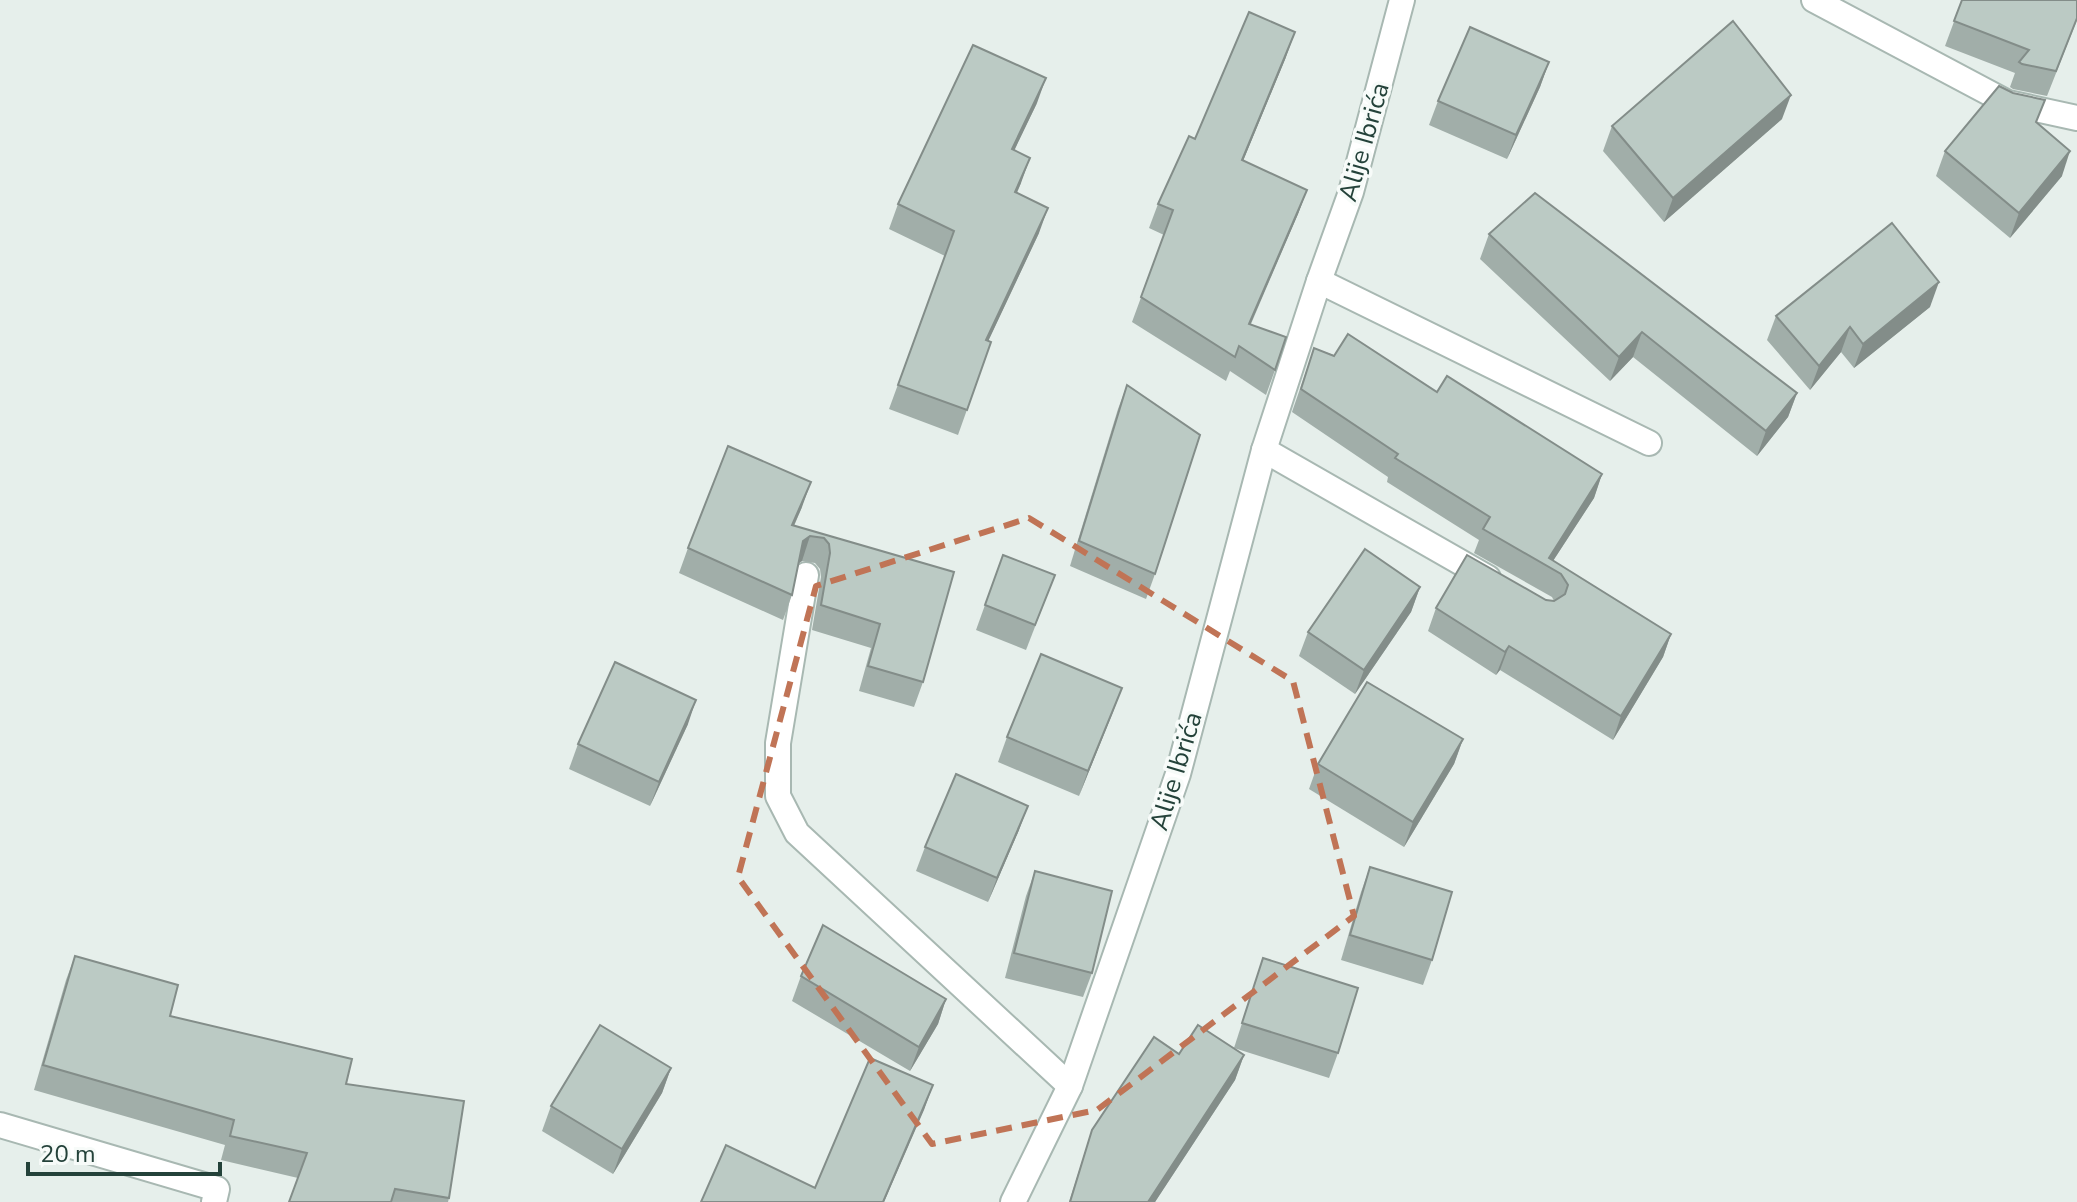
<svg xmlns="http://www.w3.org/2000/svg" width="2077" height="1202" viewBox="0 0 2077 1202" font-family="'Nunito Sans',sans-serif">
<style>
.lines{fill:none;stroke-linecap:round;stroke-linejoin:round}
.minor-casing{stroke:#a8b8b2;stroke-width:28}
.minor{stroke:#fff;stroke-width:24}
.wall{fill:#a1aea9}
.shaded-wall{fill:#838d89}
.building{fill:#bbcac4;stroke:#838d89;stroke-width:2}
.marked{fill:none;stroke:#c07456;stroke-width:6;stroke-dasharray:16 10;stroke-linejoin:round}
.labels{text-anchor:middle;dominant-baseline:central;stroke-width:7;stroke-linejoin:round;paint-order:stroke}
.street-label{font-size:26px;fill:#24423a;stroke:#f7fbf9}
</style>
<rect width="100%" height="100%" fill="#e6efeb"/>
<g class="lines">
<g class="minor-casing">
<g id="minor">
<polyline points="1814,0 2008,103 2077,118"/>
<polyline points="1319,281 1649,443"/>
<polyline points="1264,450 1488,578"/>
<polyline points="806,575 778,743 778,796 797,833 1070,1086"/>
<polyline points="0,1125 217,1189 214,1202"/>
<polyline points="1013,1202 1070,1086 1178,774 1264,450 1319,281 1351,192 1402,0"/>
</g>
</g>
<use href="#minor" class="minor"/>
</g>
<g class="wall">
<polygon points="1962,0 2077,20 2047,96 2013,89 2010,87 2015,73 1945,46"/>
<polygon points="1286,57 1243,161 1307,190 1298,214 1251,324 1275,370 1266,395 1230,371 1226,381 1132,322 1164,235 1149,228 1158,204 1195,139"/>
<polygon points="1549,62 1540,87 1507,159 1429,125 1438,101"/>
<polygon points="1037,103 1014,150 1021,183 1017,193 1039,233 988,341 991,342 958,435 889,409 945,256 889,229 898,204"/>
<polygon points="1782,119 1664,222 1603,151 1612,126"/>
<polygon points="2037,123 2062,176 2010,238 1936,176 1945,151"/>
<polygon points="1489,234 1797,393 1788,417 1757,456 1633,357 1610,381 1480,259"/>
<polygon points="1930,307 1854,368 1841,352 1810,390 1767,340 1776,316"/>
<polygon points="1314,348 1437,392 1602,474 1594,498 1553,561 1671,634 1663,657 1613,740 1500,670 1496,675 1428,631 1436,608 1546,600 1554,601 1552,597 1474,553 1479,540 1387,482 1388,477 1292,412"/>
<polygon points="1127,385 1155,574 1146,599 1070,566 1118,409"/>
<polygon points="802,507 794,526 954,572 923,682 914,707 859,691 871,648 812,630 821,577 820,569 815,563 802,561 799,563 792,595 783,620 679,573 688,548"/>
<polygon points="1003,555 1055,575 1026,650 976,630"/>
<polygon points="1420,587 1411,612 1355,694 1299,656 1308,632"/>
<polygon points="1122,688 1079,796 998,762 1007,737"/>
<polygon points="688,724 650,806 569,769 578,744"/>
<polygon points="1463,739 1454,764 1404,847 1309,789 1318,764"/>
<polygon points="1019,830 988,902 916,871 925,847"/>
<polygon points="1370,867 1432,960 1423,985 1341,960 1361,892"/>
<polygon points="1035,871 1092,973 1083,997 1005,978 1026,896"/>
<polygon points="75,956 170,1016 346,1084 449,1198 448,1202 289,1202 298,1178 221,1160 225,1145 34,1090 66,980"/>
<polygon points="1263,958 1338,1053 1329,1078 1234,1048"/>
<polygon points="801,976 946,999 938,1024 910,1071 792,1001"/>
<polygon points="1179,1054 1244,1055 1235,1080 1155,1202 1069,1202 1092,1130"/>
<polygon points="671,1068 662,1093 613,1174 542,1131 551,1106"/>
</g>
<g class="shaded-wall">
<polygon points="1295,32 1286,57 1233,185 1242,160"/>
<polygon points="1549,62 1540,87 1507,159 1516,135"/>
<polygon points="1046,78 1037,103 1003,174 1012,149"/>
<polygon points="1791,95 1782,119 1664,222 1673,198"/>
<polygon points="2070,151 2062,176 2010,238 2019,213"/>
<polygon points="1030,158 1021,183 1006,216 1015,192"/>
<polygon points="1307,190 1298,214 1240,348 1249,324"/>
<polygon points="1048,208 1039,233 977,365 986,340"/>
<polygon points="1939,282 1930,307 1854,368 1863,344"/>
<polygon points="1850,327 1841,352 1810,390 1819,366"/>
<polygon points="1642,332 1633,357 1610,381 1619,357"/>
<polygon points="1797,393 1788,417 1757,456 1766,431"/>
<polygon points="1602,474 1594,498 1549,567 1549,558"/>
<polygon points="811,482 802,507 783,550 792,525"/>
<polygon points="810,536 802,561 794,566 803,541"/>
<polygon points="1420,587 1411,612 1355,694 1364,670"/>
<polygon points="1671,634 1663,657 1613,740 1621,716"/>
<polygon points="1509,646 1500,670 1496,675 1505,652"/>
<polygon points="1122,688 1113,712 1079,796 1088,771"/>
<polygon points="696,700 688,724 650,806 659,782"/>
<polygon points="1463,739 1454,764 1404,847 1413,822"/>
<polygon points="1028,806 1019,830 988,902 997,878"/>
<polygon points="946,999 938,1024 910,1071 919,1047"/>
<polygon points="1244,1055 1235,1080 1155,1202 1148,1202"/>
<polygon points="671,1068 662,1093 613,1174 622,1149"/>
<polygon points="933,1085 924,1110 884,1202 883,1202"/>
</g>
<g class="building">
<polygon points="1962,0 2077,0 2077,18 2056,71 2022,64 2019,62 2029,50 1954,21"/>
<polygon points="1249,12 1295,32 1242,160 1307,190 1249,324 1286,337 1275,370 1239,346 1235,357 1141,297 1173,210 1158,204 1189,136 1195,139"/>
<polygon points="1733,21 1791,95 1673,198 1612,126"/>
<polygon points="1470,27 1549,62 1516,135 1438,101"/>
<polygon points="973,45 1046,78 1012,149 1030,158 1015,192 1048,208 986,340 991,342 967,410 898,385 954,231 898,204"/>
<polygon points="1999,86 2013,93 2045,100 2036,122 2070,151 2019,213 1945,151"/>
<polygon points="1535,193 1797,393 1766,431 1642,332 1619,357 1489,234"/>
<polygon points="1892,223 1939,282 1863,344 1850,327 1819,366 1776,316"/>
<polygon points="1348,334 1437,392 1447,376 1602,474 1549,558 1671,634 1621,716 1509,646 1505,652 1436,608 1467,555 1546,600 1554,601 1565,594 1568,585 1561,574 1483,529 1490,517 1395,458 1398,454 1301,389 1314,348 1334,356"/>
<polygon points="1127,385 1200,435 1155,574 1079,541"/>
<polygon points="728,446 811,482 792,525 954,572 923,682 868,666 880,624 821,605 830,553 829,544 824,538 810,536 803,541 792,595 688,548"/>
<polygon points="1365,549 1420,587 1364,670 1308,632"/>
<polygon points="1003,555 1055,575 1035,625 985,605"/>
<polygon points="1041,654 1122,688 1088,771 1007,737"/>
<polygon points="615,662 696,700 659,782 578,744"/>
<polygon points="1367,682 1463,739 1413,822 1318,764"/>
<polygon points="956,774 1028,806 997,878 925,847"/>
<polygon points="1370,867 1452,892 1432,960 1350,935"/>
<polygon points="1035,871 1112,891 1092,973 1014,953"/>
<polygon points="823,925 946,999 919,1047 801,976"/>
<polygon points="75,956 178,985 170,1016 352,1059 346,1084 464,1101 449,1198 395,1189 391,1202 289,1202 307,1153 230,1136 234,1120 43,1065"/>
<polygon points="1263,958 1358,988 1338,1053 1242,1023"/>
<polygon points="600,1025 671,1068 622,1149 551,1106"/>
<polygon points="1198,1025 1244,1055 1148,1202 1070,1202 1092,1130 1154,1037 1179,1054"/>
<polygon points="870,1058 933,1085 883,1202 701,1202 726,1145 815,1188"/>
</g>
<path class="marked" d="M1029,518L1293,681L1354,916L1097,1110L932,1144L738,877L816,586Z"/>
<g class="labels">
<g class="street-label">
<text transform="translate(1364 142) rotate(-74)">Alije Ibrića</text>
<text transform="translate(1176 771) rotate(-73)">Alije Ibrića</text>
</g>
</g>
<path d="M28 1162v12h192v-12" fill="none" stroke="#24423a" stroke-width="4"/>
<text x="40" y="1162" font-size="24" fill="#24423a" stroke="#f7fbf9" stroke-width="6" paint-order="stroke">20 m</text>
</svg>
